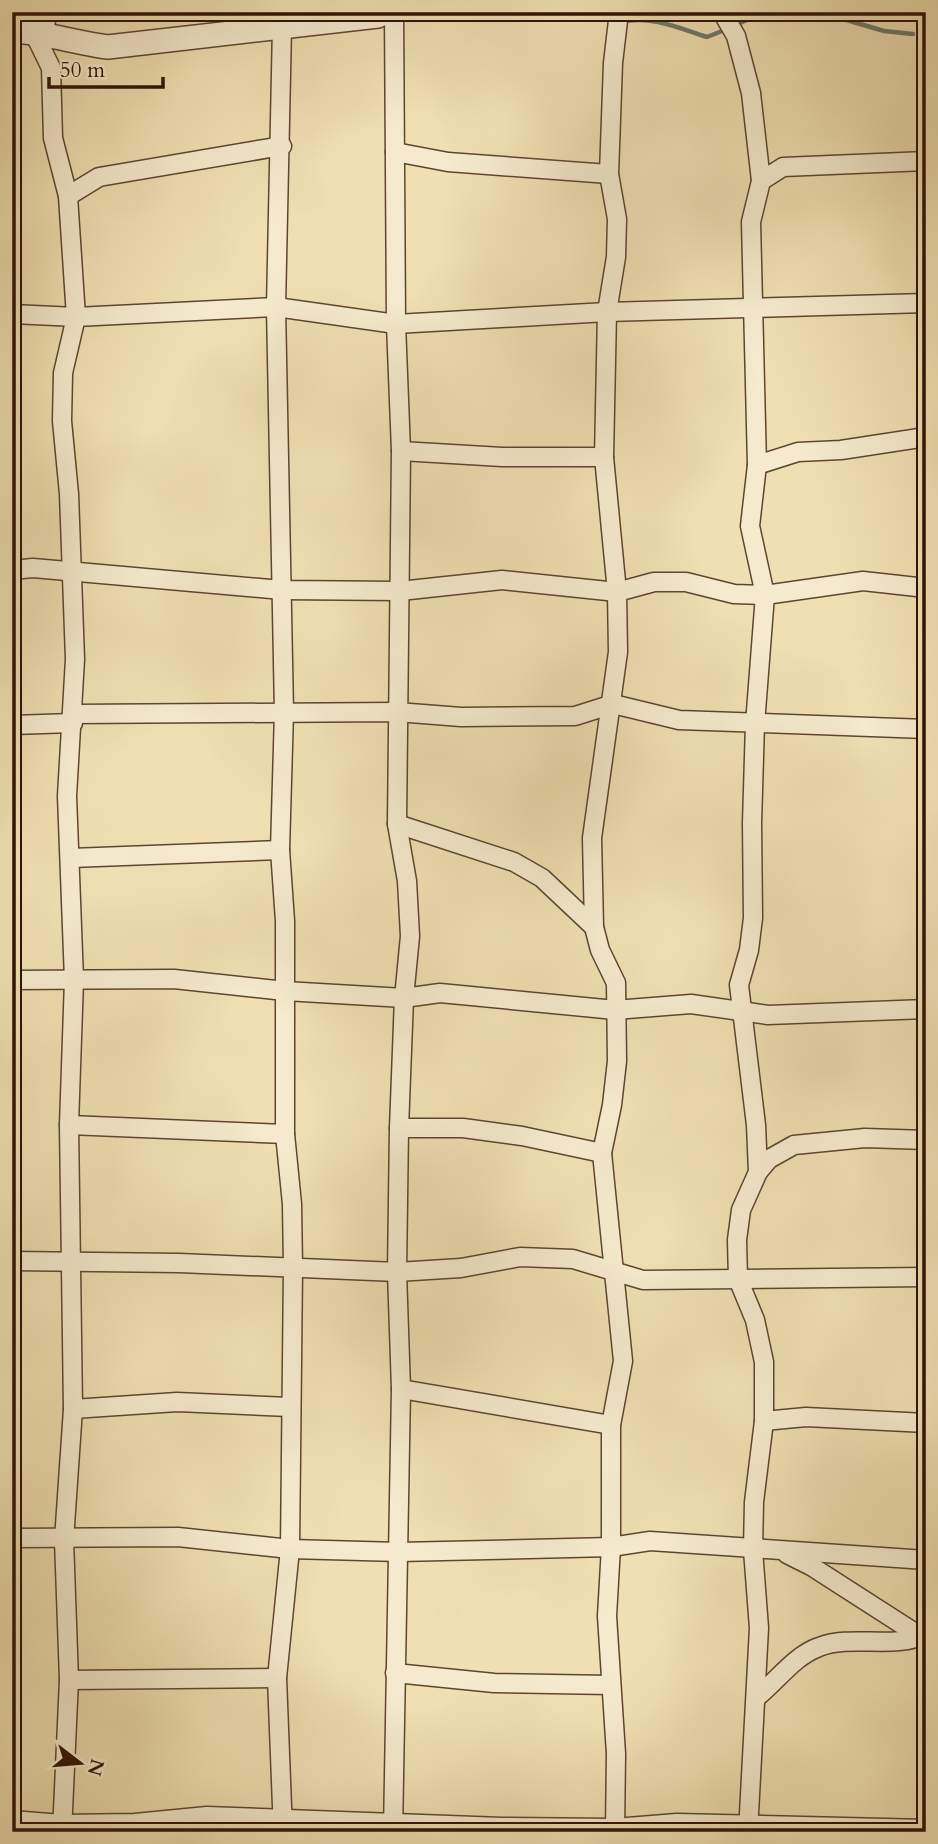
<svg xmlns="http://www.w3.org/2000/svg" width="938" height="1844" viewBox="0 0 938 1844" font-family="Cardo,serif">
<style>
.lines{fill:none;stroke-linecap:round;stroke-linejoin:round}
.stream{stroke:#6f786a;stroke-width:4.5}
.minor-casing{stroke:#5f4530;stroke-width:21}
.tertiary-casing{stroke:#5f4530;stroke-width:26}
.minor{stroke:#f5eacd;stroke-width:18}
.tertiary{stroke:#f5eacd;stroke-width:23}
</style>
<rect width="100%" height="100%" fill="#efdfb2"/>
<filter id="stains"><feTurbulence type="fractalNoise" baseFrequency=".00286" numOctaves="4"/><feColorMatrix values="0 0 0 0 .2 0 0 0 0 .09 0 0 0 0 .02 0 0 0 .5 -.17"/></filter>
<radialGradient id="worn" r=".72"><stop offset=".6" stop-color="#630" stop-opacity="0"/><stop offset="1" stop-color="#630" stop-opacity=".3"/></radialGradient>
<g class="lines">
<g class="stream">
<polyline points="593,12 613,21"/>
<polyline points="819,12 884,31 913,34"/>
<path d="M621,22C652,15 678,28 707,37L727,29"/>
<polyline points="735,25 766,12"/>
</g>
<g class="minor-casing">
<g id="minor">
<polyline points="722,12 736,36 751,93 761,181 751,222 757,465 750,526 765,595 755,724 752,823 753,918 749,950 739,985 756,1125 758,1172 741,1210 737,1240 738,1279 755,1320 764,1362 764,1421 754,1502 753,1550 759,1628 748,1832"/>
<polyline points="12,16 33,31 51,68 53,138 68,196 76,317 63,373 62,421 69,494 75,659 67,796 74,980 69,1125 73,1409 64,1540 69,1680 62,1832"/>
<polyline points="282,27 276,307 284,712 280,850 285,921 285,1134 292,1204 293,1268 290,1549 277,1678 283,1832"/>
<polyline points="43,34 48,12"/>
<polyline points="395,152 448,162 609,174"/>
<polyline points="761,181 783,167 926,161"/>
<polyline points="68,196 99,177 282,146"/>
<polyline points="12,314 76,317 276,307 396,324 607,312 926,303"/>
<polyline points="401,451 502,457 604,457"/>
<polyline points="757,465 798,452 841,450 926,437"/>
<polyline points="12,570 33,568 282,590 400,591 502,580 617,592 654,582 686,582 734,594 765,595 863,581 926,588"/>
<polyline points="73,714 397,712 461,717 575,716 613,704 679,720 926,729"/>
<polyline points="12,725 73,723"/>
<polyline points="397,824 514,862 542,878 594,927"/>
<polyline points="71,858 280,850"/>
<polyline points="12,980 174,979 285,991 404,998 440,993 615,1010 691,1004 768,1015 926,1009"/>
<polyline points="69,1125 285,1134"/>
<polyline points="399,1128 463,1128 522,1136 602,1153"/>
<polyline points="758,1172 769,1159 794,1145 865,1138 926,1140"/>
<polyline points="12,1261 179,1263 397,1272 461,1268 520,1257 573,1259 643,1280 926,1277"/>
<polyline points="401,1389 611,1425"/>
<polyline points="73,1409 177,1402 289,1407"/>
<polyline points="764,1421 806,1417 926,1423"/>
<polyline points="12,1538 178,1537 290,1549 399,1552 611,1547 650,1541 926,1560"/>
<polyline points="787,1554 811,1566 923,1638"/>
<polyline points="395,1673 494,1683 610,1685"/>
<polyline points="69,1680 277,1678"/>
<path d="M757,1697C777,1681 794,1656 819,1647C852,1634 894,1650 926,1634"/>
<polyline points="12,1820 62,1824 135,1823 207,1816 502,1827 615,1828 677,1823 926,1829"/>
<polyline points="393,1832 401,1389 397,1272 399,1128 404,998 410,936 407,881 397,824 401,451 396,324 394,12"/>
<polyline points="615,1832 616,1754 607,1616 611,1547 611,1425 623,1361 602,1153 612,1105 617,1061 616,983 600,950 594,927 592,838 618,652 617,592 604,457 607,312 616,257 617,219 609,174 613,63 619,12"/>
</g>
</g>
<g class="tertiary-casing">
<path id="tertiary" d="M12,31C44,32 76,43 108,47L378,16L384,12"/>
</g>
<use href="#minor" class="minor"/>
<use href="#tertiary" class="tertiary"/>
</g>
<rect width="938" height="1844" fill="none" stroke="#efdfb2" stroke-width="42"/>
<rect x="14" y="14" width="910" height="1816" fill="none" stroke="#2f1205" stroke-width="3.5"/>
<rect x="21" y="21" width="896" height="1802" fill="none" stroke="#2f1205" stroke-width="2"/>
<g transform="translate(80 1763) rotate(106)" stroke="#f5eacd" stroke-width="5" paint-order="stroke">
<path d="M0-5L12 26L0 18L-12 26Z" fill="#2f1205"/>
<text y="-10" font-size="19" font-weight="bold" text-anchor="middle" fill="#2f1205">N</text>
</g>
<path d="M49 77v10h114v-10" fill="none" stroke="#2f1205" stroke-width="3.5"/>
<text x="60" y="77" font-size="21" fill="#2f1205" stroke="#f5eacd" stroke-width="5" paint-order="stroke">50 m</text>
<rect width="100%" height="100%" filter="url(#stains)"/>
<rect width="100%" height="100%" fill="url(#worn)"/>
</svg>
